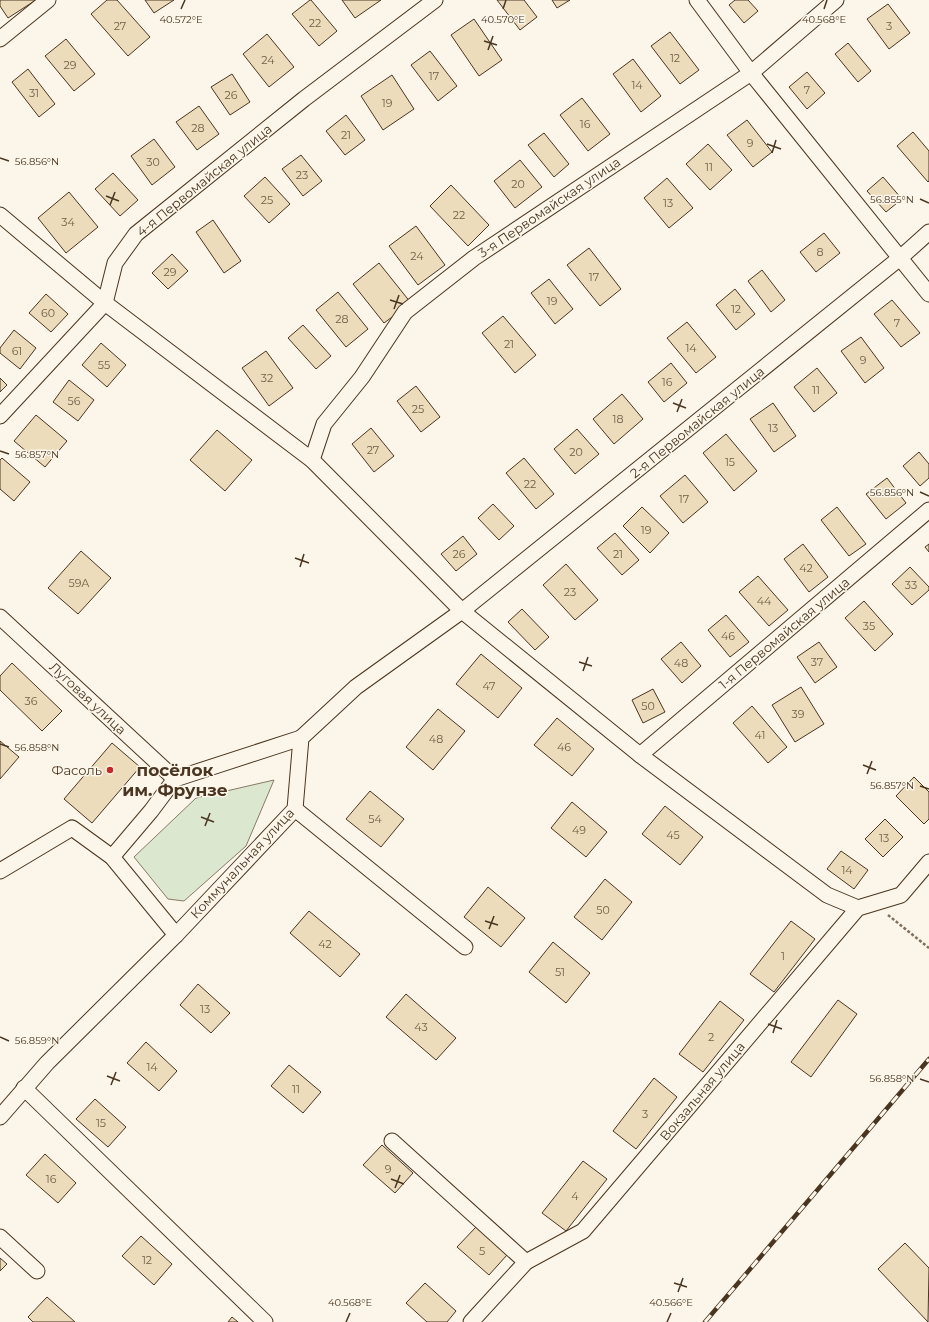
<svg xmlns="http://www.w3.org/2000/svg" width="929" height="1322" viewBox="0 0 929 1322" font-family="Montserrat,sans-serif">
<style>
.green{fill:#dce7d0;stroke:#887966}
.building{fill:#ecdcbc;stroke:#4a3520}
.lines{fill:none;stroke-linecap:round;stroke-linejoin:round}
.minor-casing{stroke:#4a3520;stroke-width:17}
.path{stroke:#7f6f5c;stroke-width:2.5;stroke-dasharray:3 2;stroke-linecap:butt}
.minor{stroke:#fbf6e9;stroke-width:15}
.rail-casing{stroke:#4a3520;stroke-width:4.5}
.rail{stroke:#fbf6e9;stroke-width:3;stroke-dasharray:9;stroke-linecap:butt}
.ticks{fill:none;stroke:#4a3520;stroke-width:1.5}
.poi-dot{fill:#c62828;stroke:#fbf6e9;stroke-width:1.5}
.labels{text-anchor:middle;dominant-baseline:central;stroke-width:3;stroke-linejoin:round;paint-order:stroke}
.number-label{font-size:11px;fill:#725f47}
.street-label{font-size:13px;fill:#4a3520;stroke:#fbf6e9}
.poi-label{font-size:13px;fill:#4a3520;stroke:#fbf6e9;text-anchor:end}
.district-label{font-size:17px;font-weight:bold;fill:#4a3520;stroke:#fbf6e9}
.ticks-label{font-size:10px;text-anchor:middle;fill:#4a3520;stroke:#fbf6e9;stroke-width:3;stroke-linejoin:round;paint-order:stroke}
</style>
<rect width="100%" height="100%" fill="#fbf6e9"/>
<polygon class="green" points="274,780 246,846 184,901 168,899 134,857 196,798"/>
<g class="building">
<polygon points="0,0 36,0 8,18 0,6"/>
<polygon points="107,0 117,0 150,37 128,56 91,14"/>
<polygon points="145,0 174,0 154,13"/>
<polygon points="310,0 311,0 337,31 319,46 292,14"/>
<polygon points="342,0 381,0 355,18"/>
<polygon points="497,0 524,0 537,17 520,30"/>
<polygon points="552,0 570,0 557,8"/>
<polygon points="735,0 748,0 758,11 744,23 729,5"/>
<polygon points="888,4 910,33 889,49 867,19"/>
<polygon points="474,19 502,60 479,76 451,35"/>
<polygon points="670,32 699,70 680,84 651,46"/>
<polygon points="267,34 294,67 269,87 243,54"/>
<polygon points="66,39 95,74 74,91 45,56"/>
<polygon points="848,43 871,71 858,82 835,54"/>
<polygon points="430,51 457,86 438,101 411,65"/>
<polygon points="633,59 661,96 641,112 613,74"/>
<polygon points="28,69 55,104 39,117 12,82"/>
<polygon points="807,72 825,93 807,109 789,87"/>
<polygon points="232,74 250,102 230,115 211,87"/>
<polygon points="392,75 414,109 383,130 361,96"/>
<polygon points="582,98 610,134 588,151 560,115"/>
<polygon points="199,106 219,134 197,150 176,122"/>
<polygon points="346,115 365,140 345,155 326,131"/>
<polygon points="747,120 772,152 753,167 727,135"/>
<polygon points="913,132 929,151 929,181 928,182 897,146"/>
<polygon points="544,133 569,164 554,177 528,145"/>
<polygon points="154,139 175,167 152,185 131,156"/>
<polygon points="708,144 732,170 710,190 686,164"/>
<polygon points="301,155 322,181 303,196 282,169"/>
<polygon points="520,160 542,187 515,208 494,181"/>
<polygon points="113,173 138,200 120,216 95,189"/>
<polygon points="265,177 290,204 269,223 244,196"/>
<polygon points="883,177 902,199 886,212 867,191"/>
<polygon points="667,178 693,208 669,228 644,198"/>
<polygon points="451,185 489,225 468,246 430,206"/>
<polygon points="69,192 98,227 66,253 38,218"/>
<polygon points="213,220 241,261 224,273 196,232"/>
<polygon points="416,226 445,265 418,285 389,246"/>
<polygon points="824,233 840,253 816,272 800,252"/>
<polygon points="589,248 621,289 600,306 567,265"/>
<polygon points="172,254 188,271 168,289 152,273"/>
<polygon points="379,263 411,303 384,323 353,284"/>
<polygon points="762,270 785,300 771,312 748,281"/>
<polygon points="549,279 573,309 555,324 531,293"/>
<polygon points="735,289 755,314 736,330 716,305"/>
<polygon points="338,292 368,329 346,347 316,310"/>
<polygon points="46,294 68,314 51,332 29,313"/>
<polygon points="892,300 920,333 901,347 874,314"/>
<polygon points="503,316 536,355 515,373 482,333"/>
<polygon points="687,322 716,357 696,373 667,338"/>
<polygon points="303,325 331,356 316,369 288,338"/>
<polygon points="14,330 36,348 20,369 0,353 0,348"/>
<polygon points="861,337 884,368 865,383 841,351"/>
<polygon points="101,343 126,365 107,387 82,365"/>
<polygon points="266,351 293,388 269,406 242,368"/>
<polygon points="671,363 687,383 664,402 648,382"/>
<polygon points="817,368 837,393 814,412 794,387"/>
<polygon points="0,378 7,385 0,392"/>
<polygon points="69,380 94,400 78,421 53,402"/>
<polygon points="416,386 440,417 421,432 397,401"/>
<polygon points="622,394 643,419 614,444 593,419"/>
<polygon points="773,403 796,436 774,452 750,419"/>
<polygon points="36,415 67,441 45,467 14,441"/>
<polygon points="371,428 394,456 374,472 352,444"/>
<polygon points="577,429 599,454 575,474 554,449"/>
<polygon points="217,430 252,460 225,491 190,460"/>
<polygon points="726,434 757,471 734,491 703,453"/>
<polygon points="919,452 929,464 929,478 920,486 903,466"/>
<polygon points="2,458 30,482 14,501 0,489 0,460"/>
<polygon points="524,458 554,494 536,509 506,473"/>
<polygon points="685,475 708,502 683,523 660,496"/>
<polygon points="887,478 906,503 886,519 866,494"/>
<polygon points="493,504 514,526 499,540 478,518"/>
<polygon points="642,507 669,533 650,553 623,526"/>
<polygon points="837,507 866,544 849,556 821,520"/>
<polygon points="615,533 639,560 622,575 597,548"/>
<polygon points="463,536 477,554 456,571 441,554"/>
<polygon points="803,544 828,577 809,592 784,559"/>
<polygon points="929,544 929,552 925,547"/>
<polygon points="81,551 111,578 78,614 48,588"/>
<polygon points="566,564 598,600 575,620 543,585"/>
<polygon points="910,567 929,587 929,590 912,605 892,584"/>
<polygon points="758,576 788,610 769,626 739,592"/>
<polygon points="864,601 893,634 875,651 845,618"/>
<polygon points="522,609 549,637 535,650 508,622"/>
<polygon points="726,615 749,642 730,657 708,630"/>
<polygon points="681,642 701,666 682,683 661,659"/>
<polygon points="819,642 837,667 815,683 797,657"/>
<polygon points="481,654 522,688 498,718 456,684"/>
<polygon points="12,663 62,711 42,731 0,690 0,676"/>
<polygon points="801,687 824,724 795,742 772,705"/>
<polygon points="653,689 665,712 643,723 632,700"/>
<polygon points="752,706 787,747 768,763 733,723"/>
<polygon points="438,709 465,731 433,770 406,747"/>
<polygon points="557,718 594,749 572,776 534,745"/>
<polygon points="0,741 19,757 0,779"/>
<polygon points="112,743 140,767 92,823 64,799"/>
<polygon points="914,777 929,792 929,819 924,824 896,796"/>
<polygon points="370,791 404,819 381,847 346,819"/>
<polygon points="572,802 607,832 586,857 551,828"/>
<polygon points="665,806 703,837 680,865 642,834"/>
<polygon points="885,819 903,837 883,857 865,839"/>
<polygon points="841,851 868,870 854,889 827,869"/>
<polygon points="605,879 632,902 602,940 574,917"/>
<polygon points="488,887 525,918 501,947 464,917"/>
<polygon points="309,911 360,954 340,977 290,933"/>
<polygon points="791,921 815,939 774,992 750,974"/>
<polygon points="553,942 590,973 566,1003 529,972"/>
<polygon points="198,984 230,1013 211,1033 180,1005"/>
<polygon points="406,994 456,1038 436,1060 386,1017"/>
<polygon points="838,1000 857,1014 811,1077 791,1062"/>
<polygon points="720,1001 744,1020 703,1072 679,1054"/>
<polygon points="146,1042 177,1071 159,1091 127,1063"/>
<polygon points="289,1065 321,1092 303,1113 271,1086"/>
<polygon points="654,1078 677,1097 636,1149 613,1131"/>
<polygon points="95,1099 126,1127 108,1147 76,1119"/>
<polygon points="382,1145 413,1173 395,1193 363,1165"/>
<polygon points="45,1154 76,1183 58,1203 26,1175"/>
<polygon points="583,1161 607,1179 566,1231 542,1213"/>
<polygon points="476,1227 507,1255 489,1275 457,1247"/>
<polygon points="141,1236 172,1264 154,1285 122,1256"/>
<polygon points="905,1243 929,1268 928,1322 878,1269"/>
<polygon points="0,1258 7,1264 0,1271"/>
<polygon points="425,1283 456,1311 447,1322 427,1322 406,1303"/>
<polygon points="47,1297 75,1322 33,1322 28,1317"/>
<polygon points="232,1317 238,1322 228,1322"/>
</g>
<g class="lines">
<g class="minor-casing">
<g id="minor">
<polyline points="697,0 751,73 929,294"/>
<polyline points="0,39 48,0"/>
<polyline points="0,215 105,303 312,460 462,611 640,755 827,895 858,908"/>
<polyline points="0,416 105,303 115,263 136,234 304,99 435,0"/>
<polyline points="312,460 324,424 362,377 405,312 474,258 751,73 836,0"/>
<polyline points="0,617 175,779"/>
<polyline points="640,755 929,510"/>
<polyline points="295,809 465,947"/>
<polyline points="112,857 151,811 175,779 301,738"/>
<polyline points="0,871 72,828 112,857 176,935"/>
<polyline points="24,1088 265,1322"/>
<polyline points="0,1117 47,1063 176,935 295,809 301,738 356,687 462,611 900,258 929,232"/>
<polyline points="392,1141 526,1262"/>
<polyline points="0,1237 37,1271"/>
<polyline points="471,1322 526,1262 583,1231 858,908 901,895 929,862"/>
</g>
</g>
<polyline class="path" points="888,915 929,948"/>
<use href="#minor" class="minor"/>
<g class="rail-casing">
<polyline id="rail" points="705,1322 929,1059"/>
</g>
<use href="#rail" class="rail"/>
</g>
<path class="ticks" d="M181,9L185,0M503,9L506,0M824,9L827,0M484,41L497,45M488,50L493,36M767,144L781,149M772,153L776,140M0,158L9,161M106,196L119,201M920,199L929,203M110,205L115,192M390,300L403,304M394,309L399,295M673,403L686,408M677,412L682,399M0,451L9,454M920,492L929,496M295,558L309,563M300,567L304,554M579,662L592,666M583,671L588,657M0,744L9,747M863,765L876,770M867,774L872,761M920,786L929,789M201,817L214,822M205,826L210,813M485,921L498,925M489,929L494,916M768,1024L782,1029M773,1033L777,1020M0,1037L9,1041M107,1076L120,1081M920,1079L929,1082M111,1085L116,1072M391,1179L404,1184M395,1188L400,1175M674,1283L687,1287M678,1292L683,1278M346,1322L350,1313M667,1322L671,1313"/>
<circle class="poi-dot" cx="110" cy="770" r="4"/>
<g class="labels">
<g class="number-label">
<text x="315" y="23">22</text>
<text x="120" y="26">27</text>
<text x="889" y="26">3</text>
<text x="675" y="58">12</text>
<text x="268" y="60">24</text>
<text x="70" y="65">29</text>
<text x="434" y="76">17</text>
<text x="637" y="85">14</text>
<text x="807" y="90">7</text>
<text x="34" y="93">31</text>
<text x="231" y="95">26</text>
<text x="387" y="103">19</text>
<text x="585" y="124">16</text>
<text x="198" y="128">28</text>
<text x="346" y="135">21</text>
<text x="750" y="143">9</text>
<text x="153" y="162">30</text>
<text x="709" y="167">11</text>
<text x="302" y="175">23</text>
<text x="518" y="184">20</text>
<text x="267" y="200">25</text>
<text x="668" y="203">13</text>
<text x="459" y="215">22</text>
<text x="68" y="222">34</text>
<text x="820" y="252">8</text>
<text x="417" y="256">24</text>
<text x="170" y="272">29</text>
<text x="594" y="277">17</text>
<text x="552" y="301">19</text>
<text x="736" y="309">12</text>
<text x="48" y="313">60</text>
<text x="342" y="319">28</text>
<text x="897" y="323">7</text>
<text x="509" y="344">21</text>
<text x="691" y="348">14</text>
<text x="17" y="351">61</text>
<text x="863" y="360">9</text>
<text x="104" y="365">55</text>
<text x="267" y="378">32</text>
<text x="667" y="382">16</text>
<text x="816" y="390">11</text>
<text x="74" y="401">56</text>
<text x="418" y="409">25</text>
<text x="618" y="419">18</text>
<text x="773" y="428">13</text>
<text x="373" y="450">27</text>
<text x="576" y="452">20</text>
<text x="730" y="462">15</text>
<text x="530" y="484">22</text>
<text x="684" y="499">17</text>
<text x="646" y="530">19</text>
<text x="459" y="554">26</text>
<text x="618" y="554">21</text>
<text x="806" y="568">42</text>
<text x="79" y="583">59А</text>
<text x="911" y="585">33</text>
<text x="570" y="592">23</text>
<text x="764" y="601">44</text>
<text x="869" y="626">35</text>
<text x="728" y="636">46</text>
<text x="817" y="662">37</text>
<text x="681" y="663">48</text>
<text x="489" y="686">47</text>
<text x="31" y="701">36</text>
<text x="648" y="706">50</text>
<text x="798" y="714">39</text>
<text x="760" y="735">41</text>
<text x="436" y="739">48</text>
<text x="564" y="747">46</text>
<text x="375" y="819">54</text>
<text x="579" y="830">49</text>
<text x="673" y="835">45</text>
<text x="884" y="838">13</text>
<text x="847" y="870">14</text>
<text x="603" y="910">50</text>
<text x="325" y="944">42</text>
<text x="783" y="956">1</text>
<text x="560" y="972">51</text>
<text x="205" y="1009">13</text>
<text x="421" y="1027">43</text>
<text x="711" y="1037">2</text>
<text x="152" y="1067">14</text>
<text x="296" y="1089">11</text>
<text x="645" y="1114">3</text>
<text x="101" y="1123">15</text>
<text x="388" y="1169">9</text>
<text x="51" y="1179">16</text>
<text x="575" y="1196">4</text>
<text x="482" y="1251">5</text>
<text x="147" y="1260">12</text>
</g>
<g class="street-label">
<text transform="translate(204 180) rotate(-39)">4-я Первомайская улица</text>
<text transform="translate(549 207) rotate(-34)">3-я Первомайская улица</text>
<text transform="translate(697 422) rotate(-39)">2-я Первомайская улица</text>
<text transform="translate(784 633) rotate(-40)">1-я Первомайская улица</text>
<text transform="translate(88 698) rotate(43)">Луговая улица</text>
<text transform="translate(242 863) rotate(-47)">Коммунальная улица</text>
<text transform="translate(702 1091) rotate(-50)">Вокзальная улица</text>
</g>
<g class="poi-label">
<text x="102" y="770">Фасоль</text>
</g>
<g class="district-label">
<text x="175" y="770">посёлок<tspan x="175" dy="20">им. Фрунзе</tspan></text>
</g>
</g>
<g class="ticks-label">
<text x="503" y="23">40.570°E</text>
<text x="824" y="23">40.568°E</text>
<text x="181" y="23">40.572°E</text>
<text x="37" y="165">56.856°N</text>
<text x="892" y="203">56.855°N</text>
<text x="37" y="458">56.857°N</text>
<text x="892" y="496">56.856°N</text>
<text x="37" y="751">56.858°N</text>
<text x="892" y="789">56.857°N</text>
<text x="37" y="1044">56.859°N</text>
<text x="892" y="1082">56.858°N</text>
<text x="350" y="1306">40.568°E</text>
<text x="671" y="1306">40.566°E</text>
</g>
</svg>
